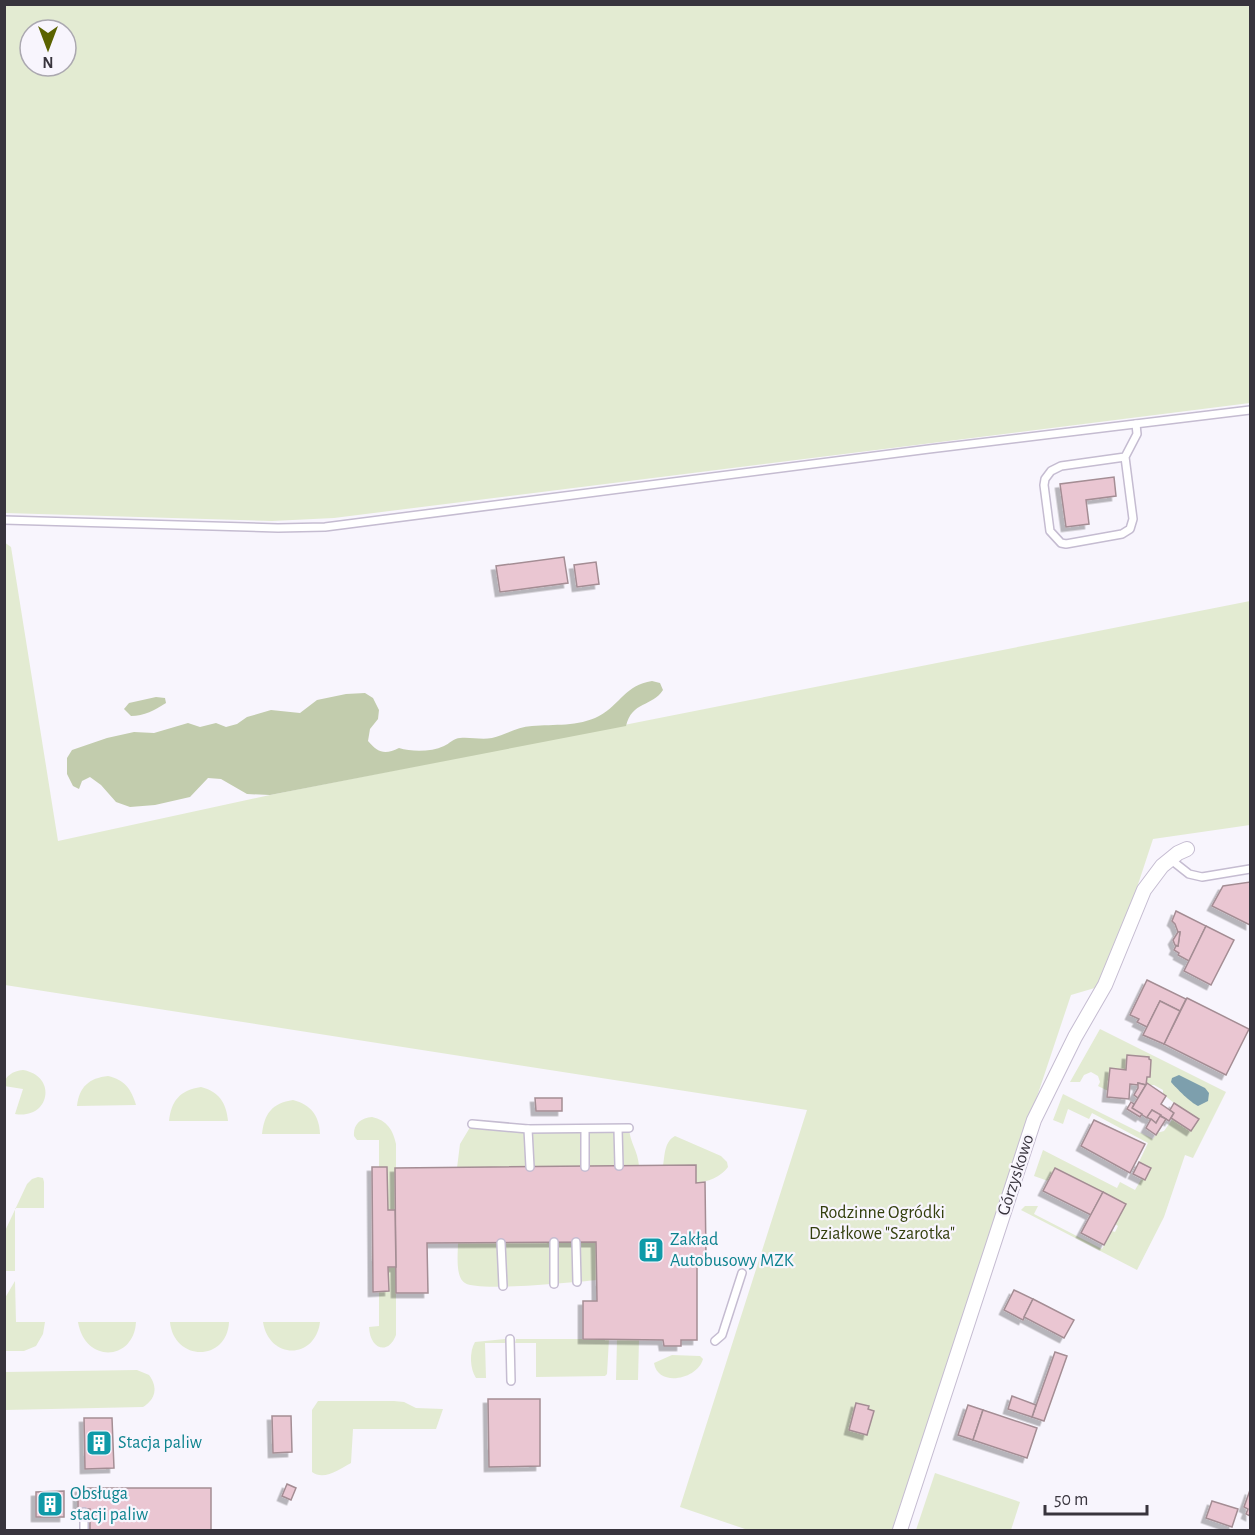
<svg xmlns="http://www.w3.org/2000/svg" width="1255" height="1535" viewBox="0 0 1255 1535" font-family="'Alegreya Sans',sans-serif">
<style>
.green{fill:#e3ebd2;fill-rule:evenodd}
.forest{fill:#c2ccad}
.water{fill:#7d9fad}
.building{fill:#eac6d2;stroke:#a48d94;stroke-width:1.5;filter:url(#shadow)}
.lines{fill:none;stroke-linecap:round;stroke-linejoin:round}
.service-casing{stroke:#c5bcd1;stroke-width:10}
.minor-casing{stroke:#c5bcd1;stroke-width:16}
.service{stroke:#fff;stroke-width:7}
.minor{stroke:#fff;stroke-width:14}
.labels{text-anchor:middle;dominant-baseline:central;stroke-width:4.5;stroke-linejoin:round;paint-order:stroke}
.street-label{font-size:18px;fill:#38343d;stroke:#f8f5fd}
.park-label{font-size:18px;fill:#333f0d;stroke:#f8f5fd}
.culture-label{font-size:18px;fill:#0d838f;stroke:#f8f5fd;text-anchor:start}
</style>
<defs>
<filter id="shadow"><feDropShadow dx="-4.5" dy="4.5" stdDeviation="0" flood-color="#0004"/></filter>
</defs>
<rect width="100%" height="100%" fill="#f8f5fd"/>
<g class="green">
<path d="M5,4L1250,5V403L334,518L272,521L5,513ZM30,30H66V66H30Z"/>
<polygon points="4,542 11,547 58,841 270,795 1250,601 1250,825 1153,839 1117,948 1098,987 1071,995 892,1530 748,1530 680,1507 807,1110 5,985"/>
<polygon points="1100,1029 1226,1092 1193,1158 1185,1155 1164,1217 1137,1270 1021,1210 1025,1206 1038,1206 1034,1214 1102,1249 1112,1231 1115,1232 1118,1226 1115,1224 1125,1204 1056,1168 1048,1181 1034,1176 1043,1150 1117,1188 1120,1182 1135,1190 1142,1178 1139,1162 1148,1143 1092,1113 1089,1119 1068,1109 1063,1124 1053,1120 1063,1094 1153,1139 1157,1133 1164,1131 1172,1120 1171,1118 1191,1131 1174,1103 1163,1094 1163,1090 1154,1085 1150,1085 1147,1083 1147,1077 1150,1077 1151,1060 1149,1059 1149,1057 1128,1055 1126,1070 1110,1068 1108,1091 1098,1086 1100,1082 1098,1076 1091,1072 1084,1075 1080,1082 1070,1082"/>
<path d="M23,1070C58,1076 50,1120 15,1114L23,1089L4,1086C4,1076 13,1071 23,1070Z"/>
<path d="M108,1076C125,1080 131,1089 136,1105L77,1106C79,1087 89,1078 108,1076Z"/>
<path d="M201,1087C219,1092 226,1102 228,1121H169C171,1101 180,1090 201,1087Z"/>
<path d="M293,1100C311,1105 319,1115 320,1134H262C264,1114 272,1103 293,1100Z"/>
<path d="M372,1117C387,1120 393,1130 396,1144V1335C388,1356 370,1349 369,1327L379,1326V1140H357L354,1136C353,1124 361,1118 372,1117Z"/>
<path d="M472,1124L528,1129L629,1128C630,1143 638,1151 639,1166L457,1168L460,1144Z"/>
<path d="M675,1136L721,1156L727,1162L728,1167C721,1177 707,1182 696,1183V1165L663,1166C665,1155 664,1142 675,1136Z"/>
<polygon points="38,1177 43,1178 44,1182 44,1208 15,1208 15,1271 5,1271 5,1231 27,1184 32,1179"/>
<path d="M596,1242L597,1280C577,1282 477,1292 465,1283C455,1277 458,1254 458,1243Z"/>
<polygon points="15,1281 16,1322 45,1322 43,1334 36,1346 24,1351 5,1351 5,1298"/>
<path d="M78,1322H136C134,1361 85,1364 78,1322Z"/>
<path d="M170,1322H229C227,1362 174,1362 170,1322Z"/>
<path d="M263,1322H320C315,1360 269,1360 263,1322Z"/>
<path d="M505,1339L507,1343H485L486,1378H476C470,1369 469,1352 475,1342Z"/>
<polygon points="516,1339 609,1339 607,1374 605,1376 536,1377 536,1343 515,1343"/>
<polygon points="617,1339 639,1340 638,1380 616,1380"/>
<path d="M672,1355L700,1356L703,1359C698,1379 658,1388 654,1363Z"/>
<path d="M137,1370L149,1375C158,1387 156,1399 143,1407L5,1410V1372Z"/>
<path d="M318,1401H394L404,1402L416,1408L443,1409L436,1429H353L351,1463C340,1469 324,1481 312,1472V1410Z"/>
<polygon points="935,1473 1020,1502 1011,1530 916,1530"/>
</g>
<g class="forest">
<path d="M652,681L660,683L663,690C652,707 632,701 626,726L270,795L247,794L221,779L208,778L190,797L155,805L130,807L116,802L101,785L90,777L82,781L79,789L73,786L67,774V758L72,750L107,738L134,732L154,733L188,723L200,727L216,723L226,727L237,724L247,717L271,710L300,713L317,700L346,694L365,693L373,698L379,710L378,719L370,729L368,741C378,753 385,755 399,748C412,752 431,752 444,746C449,744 454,738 460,738C471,737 481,740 492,738C505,735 517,727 532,726C554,724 578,727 599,716C621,704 625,685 652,681Z"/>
<path d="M156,697L165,698L166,703C155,710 144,716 131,716L124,709L129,703Z"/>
</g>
<path class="water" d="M1179,1075L1205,1088L1209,1093L1208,1101L1198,1106C1191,1103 1176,1088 1171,1082L1172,1078Z"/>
<g class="building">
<polygon points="1114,477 1116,496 1086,500 1089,524 1066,527 1060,484"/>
<polygon points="564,557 568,583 500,592 496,566"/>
<polygon points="596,562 599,584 577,587 574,565"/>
<polygon points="1250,882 1250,925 1212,906 1223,886"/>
<polygon points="1176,911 1206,926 1189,961 1178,955 1179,953 1174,950 1176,946 1178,946 1180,932 1178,932 1175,924 1172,921"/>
<polygon points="1206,926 1234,940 1211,985 1184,971"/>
<polygon points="1178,932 1180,932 1178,946 1175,945 1173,940"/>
<polygon points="1147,980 1186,999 1180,1011 1160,1001 1147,1027 1137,1022 1139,1019 1130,1015"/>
<polygon points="1187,998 1249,1029 1226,1075 1164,1044"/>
<polygon points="1160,1001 1180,1011 1164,1044 1143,1035"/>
<polygon points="1127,1055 1149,1057 1149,1059 1151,1060 1150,1077 1147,1077 1146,1085 1138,1083 1138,1085 1130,1084 1129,1099 1107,1097 1110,1068 1126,1070"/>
<polygon points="1138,1083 1146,1085 1138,1098 1134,1095 1138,1088"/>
<polygon points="1147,1083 1166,1096 1161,1104 1174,1113 1169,1121 1152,1110 1147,1118 1132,1108"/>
<polygon points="535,1098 562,1098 562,1111 536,1111"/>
<polygon points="1131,1102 1134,1104 1132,1108 1142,1114 1140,1117 1127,1109"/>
<polygon points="1174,1103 1199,1119 1191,1131 1171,1118 1174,1113 1170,1110"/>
<polygon points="1152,1110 1161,1115 1156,1123 1147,1117"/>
<polygon points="1160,1116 1166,1119 1156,1135 1146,1128 1151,1119 1156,1123"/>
<polygon points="1094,1120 1145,1144 1130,1173 1081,1146"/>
<polygon points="1139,1162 1151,1168 1145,1180 1133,1174"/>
<polygon points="696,1165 696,1183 705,1182 706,1256 697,1256 697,1340 681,1340 681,1346 664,1346 663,1340 583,1339 583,1301 597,1301 596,1242 427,1243 428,1293 396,1293 395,1168"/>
<polygon points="372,1167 387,1167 388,1210 395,1210 396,1267 388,1267 389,1291 373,1292"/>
<polygon points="1055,1168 1103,1192 1091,1215 1043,1191"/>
<polygon points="1103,1192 1126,1204 1104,1245 1081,1233"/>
<polygon points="1014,1290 1033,1299 1023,1320 1004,1310"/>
<polygon points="1033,1299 1074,1320 1064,1338 1024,1317"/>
<polygon points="1055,1352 1067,1356 1044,1421 1032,1417"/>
<polygon points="1012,1396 1036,1405 1032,1417 1008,1409"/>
<polygon points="488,1399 540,1399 540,1466 489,1467"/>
<polygon points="856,1403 869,1406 868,1409 874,1411 867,1435 849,1430"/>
<polygon points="968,1405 983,1410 973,1440 958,1435"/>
<polygon points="983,1410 1037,1428 1027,1458 973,1440"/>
<polygon points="272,1416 291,1416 292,1452 273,1453"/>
<polygon points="84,1418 112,1418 114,1468 85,1469"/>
<polygon points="287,1484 296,1488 291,1500 282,1496"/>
<polygon points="78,1488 211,1488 211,1530 90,1530 90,1509 78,1509"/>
<polygon points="1250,1490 1250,1516 1246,1514 1248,1509 1244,1507"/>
<polygon points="64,1491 64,1517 36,1517 36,1492"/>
<polygon points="1212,1501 1238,1509 1232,1527 1206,1518"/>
</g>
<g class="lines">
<g class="service-casing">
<g id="service">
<polyline points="1125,457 1061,466 1051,471 1045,479 1044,485 1050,531 1061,543 1066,544 1122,534 1130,529 1133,519 1125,457 1137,434 1136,424"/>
<polyline points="4,520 278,528 325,527 929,449 1250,410"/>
<polyline points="1170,859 1189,874 1202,877 1250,869"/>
<polyline points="472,1124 528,1129 629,1128"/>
<polyline points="528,1129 530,1167"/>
<polyline points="585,1129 585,1167"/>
<polyline points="618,1129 619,1166"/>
<polyline points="554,1242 554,1284"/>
<polyline points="576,1242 577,1282"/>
<polyline points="501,1243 503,1286"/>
<polyline points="510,1339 511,1381"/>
<polyline points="715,1341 722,1335 742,1273"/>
<polyline points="84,1530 84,1512"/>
</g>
</g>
<g class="minor-casing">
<polyline id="minor" points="900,1530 1034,1120 1075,1037 1105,985 1144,890 1162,866 1178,853 1187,849"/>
</g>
<use href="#service" class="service"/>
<use href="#minor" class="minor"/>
</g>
<defs>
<g id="building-square" transform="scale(1.35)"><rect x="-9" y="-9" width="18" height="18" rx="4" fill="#0f9aa8" stroke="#f8f5fd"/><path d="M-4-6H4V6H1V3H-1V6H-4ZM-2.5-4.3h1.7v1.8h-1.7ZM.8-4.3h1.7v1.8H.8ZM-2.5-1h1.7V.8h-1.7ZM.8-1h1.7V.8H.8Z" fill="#fff"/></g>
</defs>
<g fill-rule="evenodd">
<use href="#building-square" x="651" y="1250"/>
<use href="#building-square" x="99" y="1443"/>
<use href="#building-square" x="50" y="1504"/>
</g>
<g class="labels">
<g class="street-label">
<text transform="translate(1016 1175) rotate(-72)">Górzyskowo</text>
</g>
<g class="park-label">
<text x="882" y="1213">Rodzinne Ogródki<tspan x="882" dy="21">Działkowe "Szarotka"</tspan></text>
</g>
<g class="culture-label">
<text x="670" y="1240">Zakład<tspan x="670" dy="21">Autobusowy MZK</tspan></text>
<text x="118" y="1443">Stacja paliw</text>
<text x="70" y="1494">Obsługa<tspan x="70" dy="21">stacji paliw</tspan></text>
</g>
</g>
<rect width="1255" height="1535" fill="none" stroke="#38343d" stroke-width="12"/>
<g transform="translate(48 48) rotate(180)"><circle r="28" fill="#f8f5fd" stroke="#aba8b0" stroke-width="1.5"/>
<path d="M0-4.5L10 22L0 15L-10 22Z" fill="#5b6300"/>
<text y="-9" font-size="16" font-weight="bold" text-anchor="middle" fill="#38343d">N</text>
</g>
<path d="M1045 1505v9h102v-9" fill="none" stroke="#38343d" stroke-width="3"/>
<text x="1054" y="1505" font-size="18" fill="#38343d" stroke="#f8f5fd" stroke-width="4.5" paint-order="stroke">50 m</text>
</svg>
